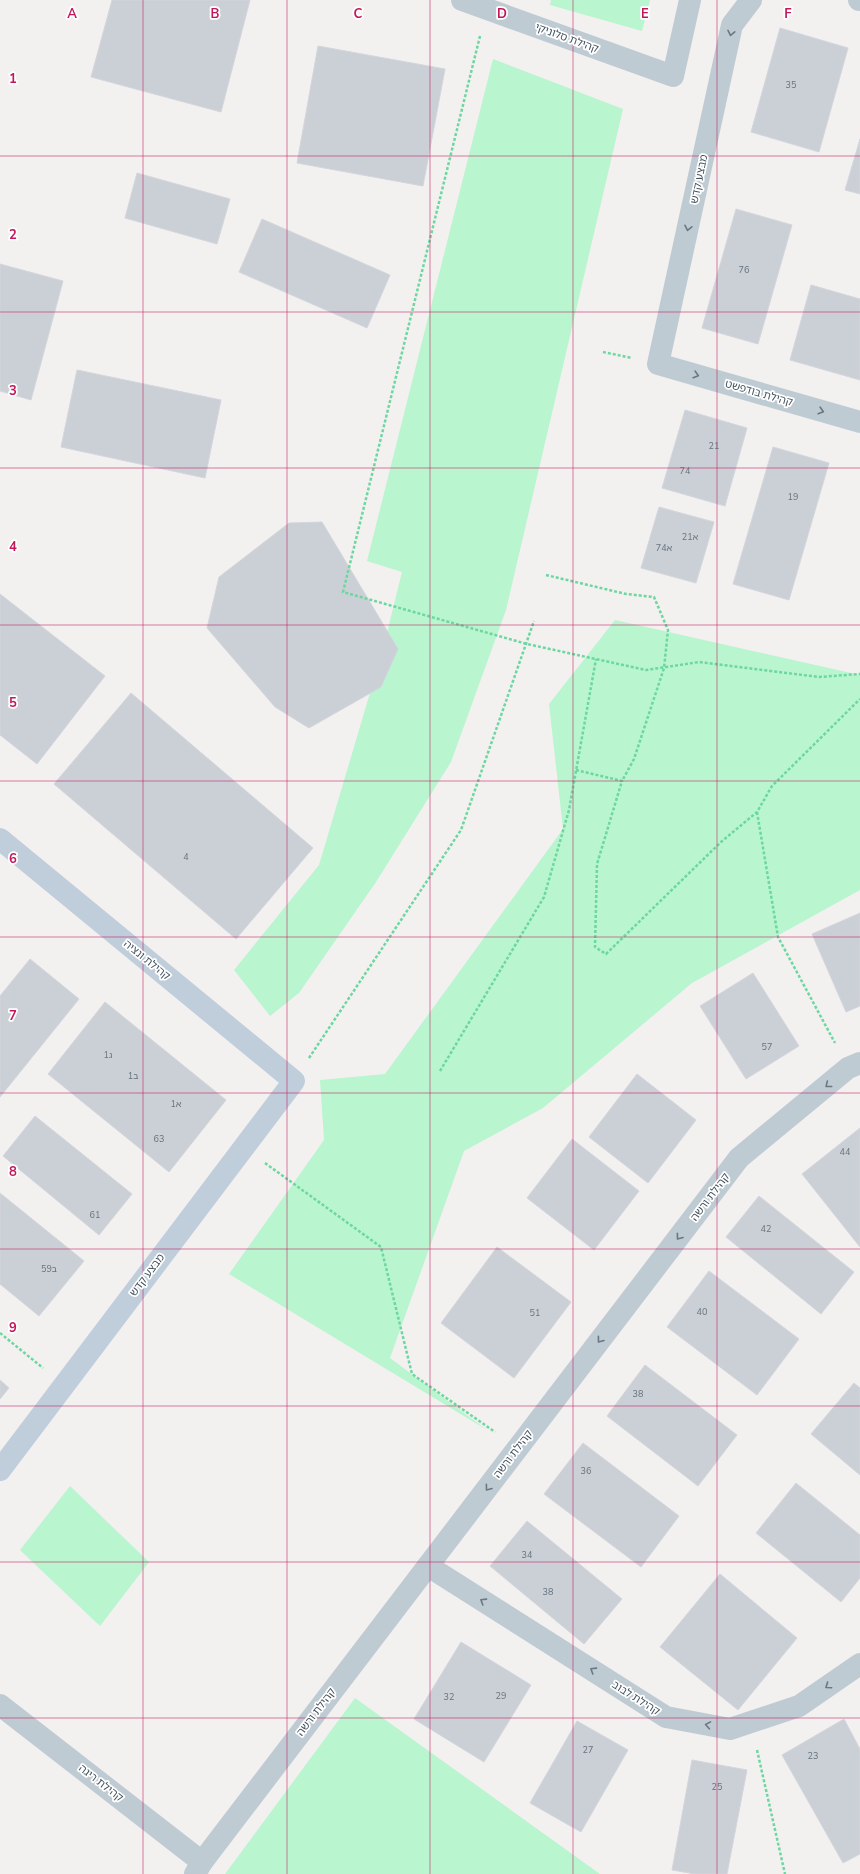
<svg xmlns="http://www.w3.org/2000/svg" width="860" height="1874" viewBox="0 0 860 1874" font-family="'Nunito Sans','Noto Sans Hebrew',sans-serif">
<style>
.green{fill:#b9f5cf}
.building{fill:#cbcfd6;stroke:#d3d6dc}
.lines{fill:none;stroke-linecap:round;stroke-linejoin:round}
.path{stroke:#6dd7a0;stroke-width:2.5;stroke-dasharray:3 2;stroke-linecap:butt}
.street{stroke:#bfcbd3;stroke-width:22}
.secondary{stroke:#c0cedb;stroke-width:22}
.oneway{stroke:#6a7882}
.grid{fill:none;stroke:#c2185b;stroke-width:1;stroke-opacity:0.55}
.labels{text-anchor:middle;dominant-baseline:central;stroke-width:3.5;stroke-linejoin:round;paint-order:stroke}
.number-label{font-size:9px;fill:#66737e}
.street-label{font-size:11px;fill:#455460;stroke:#fff}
.grid-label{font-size:13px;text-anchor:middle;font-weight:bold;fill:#c2185b;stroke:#fff;stroke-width:3.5;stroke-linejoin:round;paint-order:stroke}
</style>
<rect width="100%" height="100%" fill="#f3f0f0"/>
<g class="green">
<polygon points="551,0 650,0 642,31 550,5"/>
<polygon points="493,59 623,109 506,610 451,762 376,882 299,993 270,1016 234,970 319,865 383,649 402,572 367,561"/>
<polygon points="615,620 860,675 860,890 692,983 543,1108 464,1151 390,1358 487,1430 229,1274 324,1140 320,1080 385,1074 563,829 549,704"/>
<polygon points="70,1486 149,1562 100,1626 20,1550"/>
<polygon points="355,1698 600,1874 225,1874"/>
</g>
<g class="building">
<polygon points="112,0 250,0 221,112 91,77"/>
<polygon points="780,28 848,48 819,152 751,132"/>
<polygon points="318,46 445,69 423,186 297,163"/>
<polygon points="860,139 860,194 845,190"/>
<polygon points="137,173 230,199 217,244 125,218"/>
<polygon points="736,209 792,225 758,344 702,328"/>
<polygon points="262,219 390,275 367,328 239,272"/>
<polygon points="0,264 63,281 31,400 0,391"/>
<polygon points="811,285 860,299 860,380 790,360"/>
<polygon points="77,370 221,400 205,478 61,447"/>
<polygon points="685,410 747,428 725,506 662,488"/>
<polygon points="773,447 829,463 789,600 733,584"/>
<polygon points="659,507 714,522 696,583 641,568"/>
<polygon points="322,522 398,649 381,687 309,728 275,707 207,628 219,577 289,523"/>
<polygon points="0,594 105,676 37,764 0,735"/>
<polygon points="131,693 313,848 236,939 54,784"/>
<polygon points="860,913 860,1006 846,1012 812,934"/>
<polygon points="30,959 79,999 0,1097 0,996"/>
<polygon points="753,973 799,1046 746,1079 700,1006"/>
<polygon points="105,1002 226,1100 169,1172 48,1074"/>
<polygon points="637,1074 696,1120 648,1183 589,1137"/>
<polygon points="35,1116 132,1194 99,1235 3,1156"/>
<polygon points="860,1128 860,1247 802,1174"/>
<polygon points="572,1139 639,1191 594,1250 527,1198"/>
<polygon points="0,1193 84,1261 39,1316 0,1284"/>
<polygon points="759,1196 854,1272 821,1314 726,1237"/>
<polygon points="497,1247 571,1302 514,1378 441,1323"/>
<polygon points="709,1271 799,1339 757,1395 667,1327"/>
<polygon points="645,1365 737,1435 698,1486 607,1416"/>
<polygon points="0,1380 9,1388 0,1399"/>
<polygon points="854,1383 860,1388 860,1475 811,1434"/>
<polygon points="583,1443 679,1516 641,1567 544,1494"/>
<polygon points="796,1483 860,1535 860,1578 841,1602 756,1533"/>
<polygon points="527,1521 622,1599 584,1644 490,1566"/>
<polygon points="720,1574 797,1638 738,1710 660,1647"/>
<polygon points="461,1642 531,1685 484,1762 414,1719"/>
<polygon points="844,1719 860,1749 860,1854 843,1863 782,1755"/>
<polygon points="577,1721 628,1750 581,1832 530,1803"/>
<polygon points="692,1760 747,1770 727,1874 695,1874 672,1870"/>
</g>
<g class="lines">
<g class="path">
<polyline points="480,36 343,592 527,644 646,670 699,662 819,677 860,674"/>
<polyline points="603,352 632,358"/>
<polyline points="546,575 626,594 654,597 668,630 664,668 634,759 622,781"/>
<polyline points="576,770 622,781 597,864 595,947 606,954 721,842 757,812 772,786 860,699"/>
<polyline points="757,812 778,937 835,1043"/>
<polyline points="309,1058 461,830 534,621"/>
<polyline points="440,1071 544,897 569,810 596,659"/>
<polyline points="265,1163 381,1247 412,1374 495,1432"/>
<polyline points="0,1333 43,1368"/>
<polyline points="757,1750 785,1874"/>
</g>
<g class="street">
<polyline points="462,0 673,76 690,0"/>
<polyline points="751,0 732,25 658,364 860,422"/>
<polyline points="859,0 860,0"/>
<polyline points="428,1566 666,1717 730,1729 799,1706 860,1664"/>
<polyline points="0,1705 202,1862"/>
<polyline points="195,1874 202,1862 739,1158 848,1068 860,1063"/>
</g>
<polyline class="secondary" points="0,839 294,1081 0,1470"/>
</g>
<defs><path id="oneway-chevron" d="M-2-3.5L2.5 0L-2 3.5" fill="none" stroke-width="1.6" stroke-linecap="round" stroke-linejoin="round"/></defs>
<g class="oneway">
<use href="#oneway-chevron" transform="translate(731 33) rotate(102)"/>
<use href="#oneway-chevron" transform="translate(688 228) rotate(102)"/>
<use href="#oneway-chevron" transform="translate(696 375) rotate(16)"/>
<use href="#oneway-chevron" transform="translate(821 411) rotate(16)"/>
<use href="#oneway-chevron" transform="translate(828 1085) rotate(141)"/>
<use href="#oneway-chevron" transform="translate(679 1237) rotate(127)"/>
<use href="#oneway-chevron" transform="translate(600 1340) rotate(127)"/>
<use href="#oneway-chevron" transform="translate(488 1488) rotate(127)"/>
<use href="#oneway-chevron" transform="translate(483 1601) rotate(-148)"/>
<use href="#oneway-chevron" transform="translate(593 1670) rotate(-148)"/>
<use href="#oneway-chevron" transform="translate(828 1686) rotate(145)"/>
<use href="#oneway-chevron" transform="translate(708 1725) rotate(-170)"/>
</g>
<path class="grid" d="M143,0V1874M287,0V1874M430,0V1874M573,0V1874M717,0V1874M0,156H860M0,312H860M0,468H860M0,625H860M0,781H860M0,937H860M0,1093H860M0,1249H860M0,1406H860M0,1562H860M0,1718H860"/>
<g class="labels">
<g class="number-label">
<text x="791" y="85">35</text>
<text x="744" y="270">76</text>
<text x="714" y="446">21</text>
<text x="685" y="471">74</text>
<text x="793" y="497">19</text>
<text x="690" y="537">21א</text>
<text x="664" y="548">74א</text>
<text x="186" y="857">4</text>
<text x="767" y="1047">57</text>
<text x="108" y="1055">1ג</text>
<text x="133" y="1076">1ב</text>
<text x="176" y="1104">1א</text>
<text x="159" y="1139">63</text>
<text x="845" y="1152">44</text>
<text x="95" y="1215">61</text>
<text x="766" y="1229">42</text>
<text x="49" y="1269">59ב</text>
<text x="702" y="1312">40</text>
<text x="535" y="1313">51</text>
<text x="638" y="1394">38</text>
<text x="586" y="1471">36</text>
<text x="527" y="1555">34</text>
<text x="548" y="1592">38</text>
<text x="501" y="1696">29</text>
<text x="449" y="1697">32</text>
<text x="588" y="1750">27</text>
<text x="813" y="1756">23</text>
<text x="717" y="1787">25</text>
</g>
<g class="street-label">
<text transform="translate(567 38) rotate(20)">קהילת סלוניקי</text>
<text transform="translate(699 179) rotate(-78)">מבצע קדש</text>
<text transform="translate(759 393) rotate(16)">קהילת בודפשט</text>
<text transform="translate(147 960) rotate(39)">קהילת ונציה</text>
<text transform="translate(710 1197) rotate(-53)">קהילת ורשה</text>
<text transform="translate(147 1275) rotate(-53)">מבצע קדש</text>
<text transform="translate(513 1454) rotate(-53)">קהילת ורשה</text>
<text transform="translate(636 1698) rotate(32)">קהילת לבוב</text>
<text transform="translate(316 1712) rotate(-53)">קהילת ורשה</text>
<text transform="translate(101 1783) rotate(38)">קהילת ריגה</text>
</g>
</g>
<g class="grid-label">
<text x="72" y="18">A</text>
<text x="215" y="18">B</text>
<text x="358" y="18">C</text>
<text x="502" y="18">D</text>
<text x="645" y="18">E</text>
<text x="788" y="18">F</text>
<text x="13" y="83">1</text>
<text x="13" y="239">2</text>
<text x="13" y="395">3</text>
<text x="13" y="551">4</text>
<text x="13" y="707">5</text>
<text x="13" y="863">6</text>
<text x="13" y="1020">7</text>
<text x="13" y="1176">8</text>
<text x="13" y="1332">9</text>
</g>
</svg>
